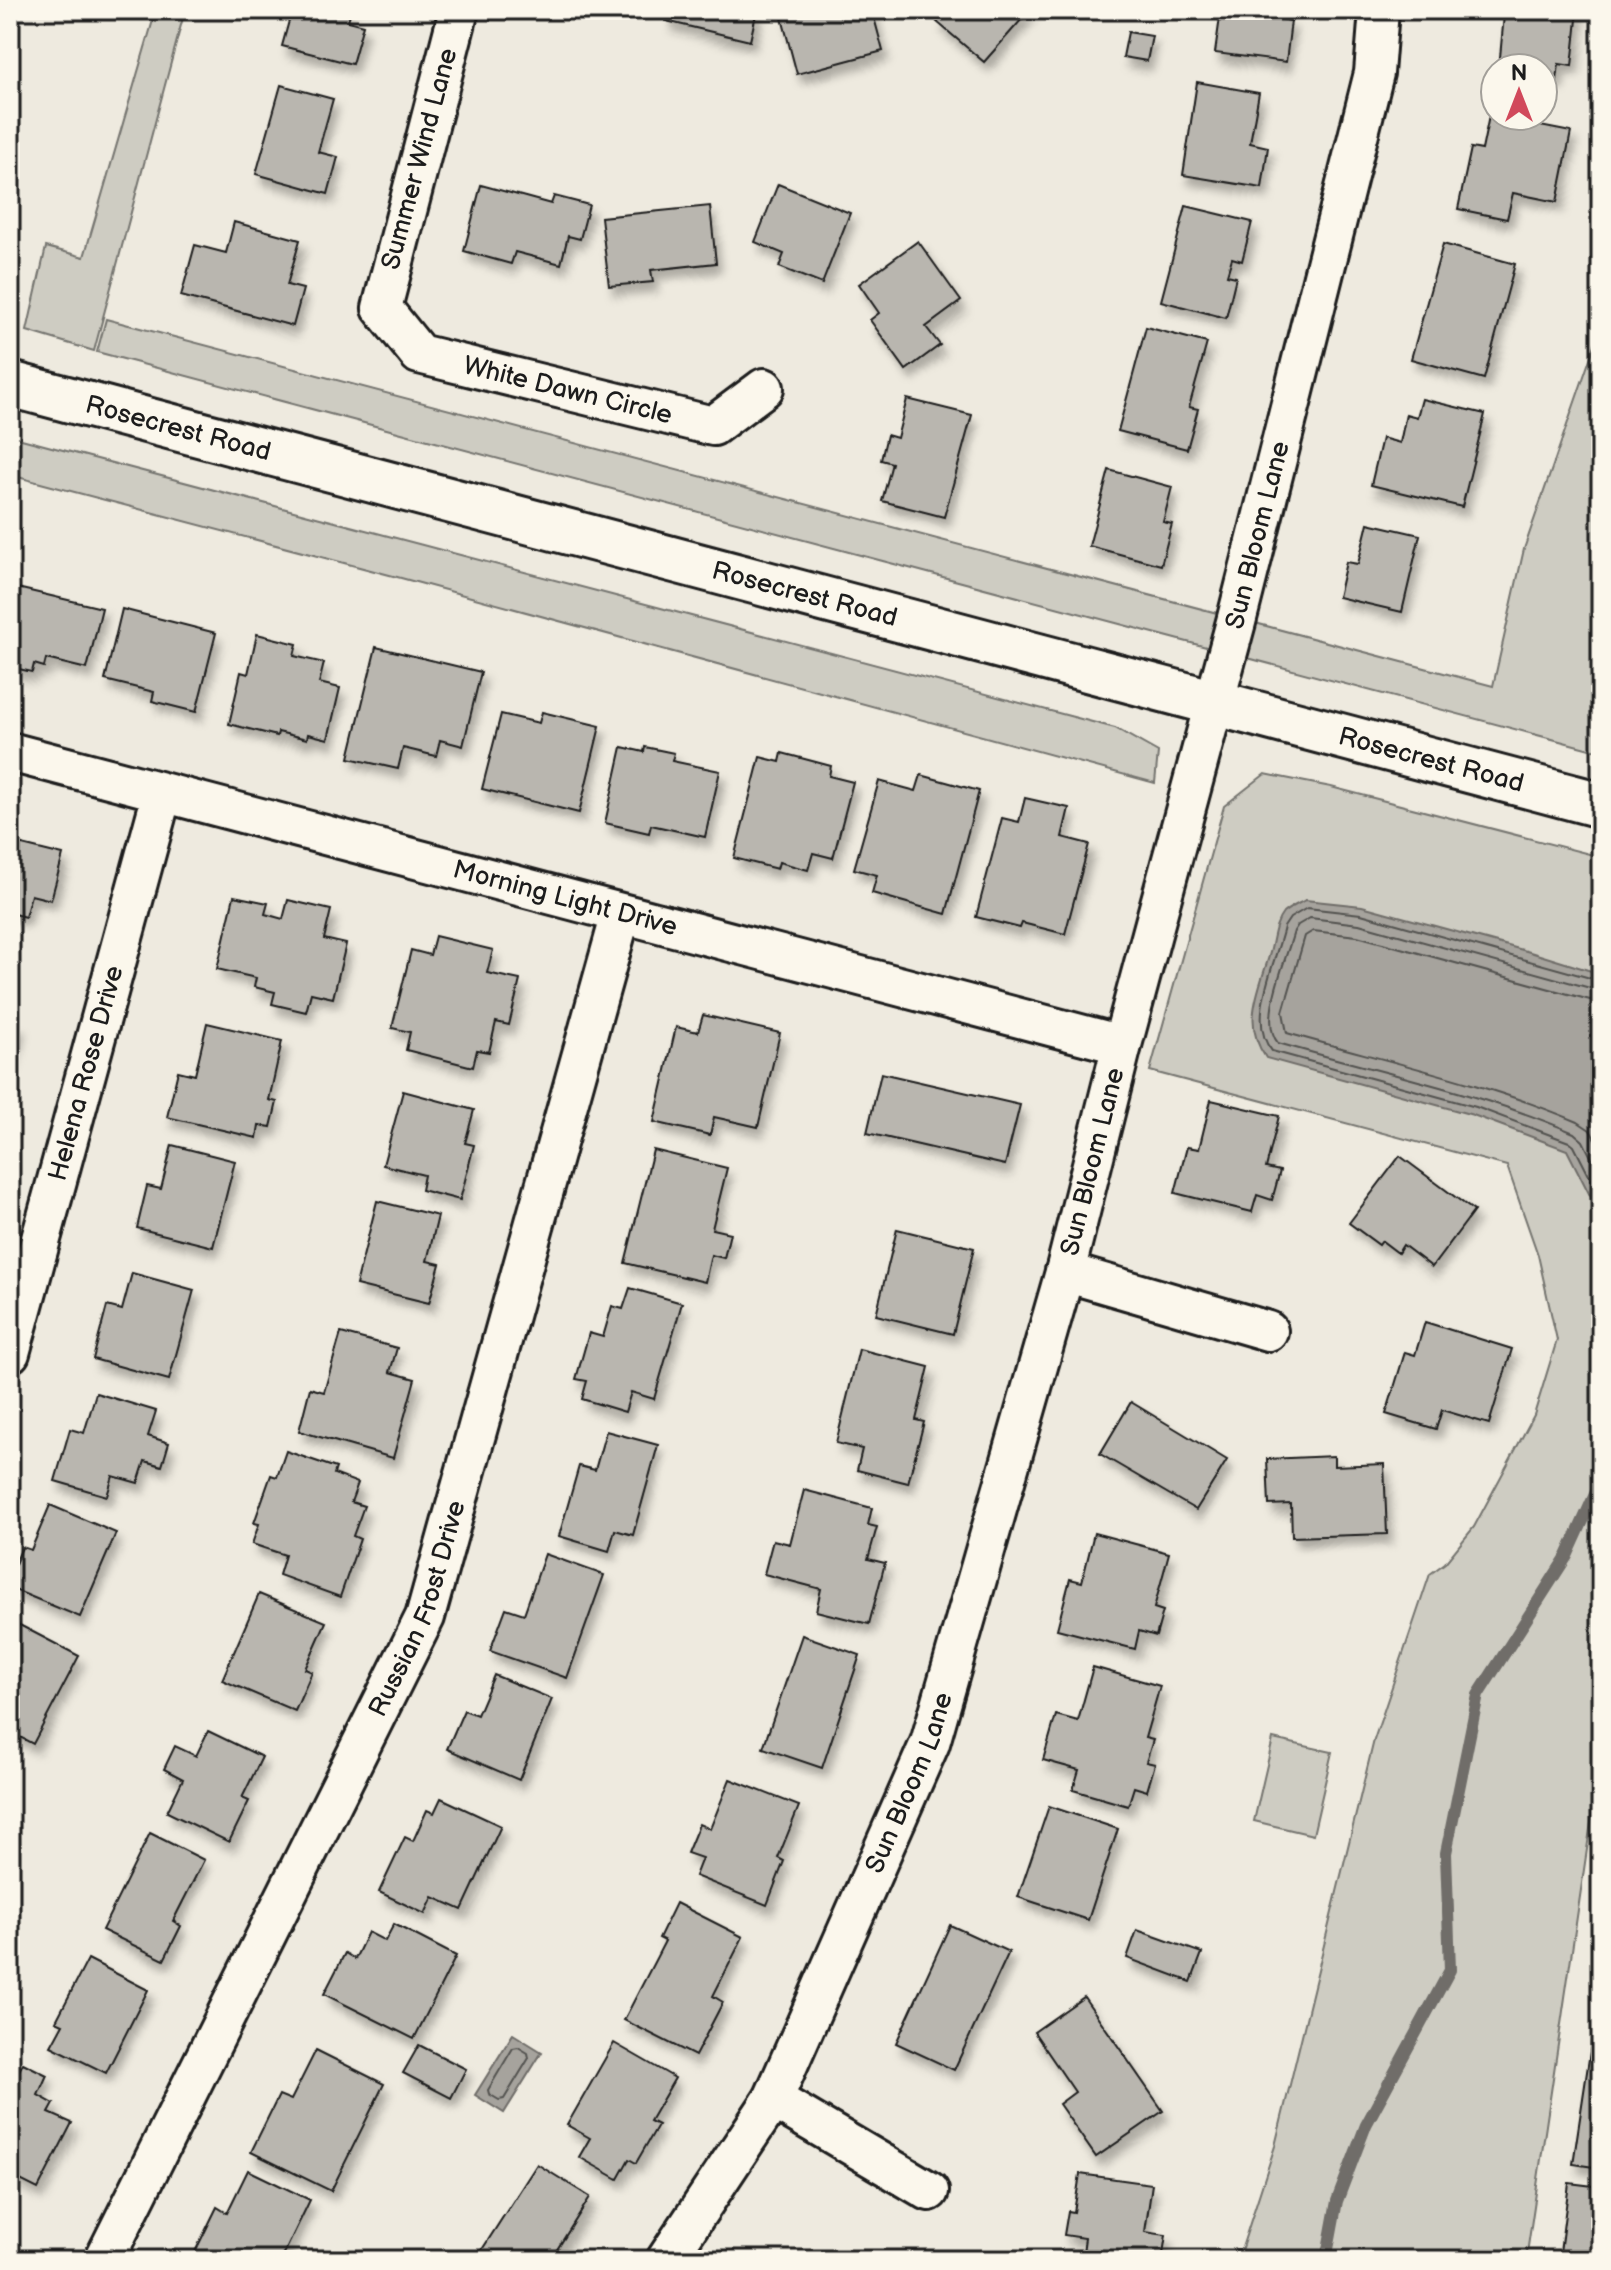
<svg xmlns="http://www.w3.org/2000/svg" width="1611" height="2270" viewBox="0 0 1611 2270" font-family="'Balsamiq Sans',sans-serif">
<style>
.green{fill:#ceccc2;stroke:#75746f;stroke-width:2}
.water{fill:#a6a39d;stroke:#6f6d69;stroke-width:2}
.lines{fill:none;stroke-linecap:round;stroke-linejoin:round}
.shore{stroke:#535250;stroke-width:2}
.stream{stroke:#6f6d69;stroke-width:12}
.building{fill:#b9b6af;stroke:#1c1c1c;stroke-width:2;filter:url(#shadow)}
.minor-casing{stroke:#1c1c1c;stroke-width:44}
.major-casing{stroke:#1c1c1c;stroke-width:50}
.minor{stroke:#fbf7ec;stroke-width:38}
.major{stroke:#fbf7ec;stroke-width:44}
.labels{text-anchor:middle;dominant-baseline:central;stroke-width:7;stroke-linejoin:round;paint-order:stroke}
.street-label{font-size:26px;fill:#1c1c1c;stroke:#fbf7ec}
</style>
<defs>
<filter id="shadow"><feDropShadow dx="5" dy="9" stdDeviation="4" flood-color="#0004"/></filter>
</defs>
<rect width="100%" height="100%" fill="#eeeadf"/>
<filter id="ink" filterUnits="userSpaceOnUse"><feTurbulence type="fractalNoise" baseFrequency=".0125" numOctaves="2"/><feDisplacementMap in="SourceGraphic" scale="16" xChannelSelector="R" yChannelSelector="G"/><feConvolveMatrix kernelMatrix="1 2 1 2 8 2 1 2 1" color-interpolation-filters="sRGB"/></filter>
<g filter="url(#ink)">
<g class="green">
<polygon points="156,10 185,10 94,351 27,331 46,247 84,257"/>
<polygon points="106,319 1493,686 1524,549 1601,327 1601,752 97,352"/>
<polygon points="10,436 1115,728 1158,752 1155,783 401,578 10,475"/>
<polygon points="1265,774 1331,787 1601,857 1601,1755 1526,2260 1238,2260 1275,2146 1374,1740 1430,1574 1445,1563 1474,1527 1534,1415 1557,1340 1538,1255 1507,1166 1150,1071 1224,806"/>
<polygon points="1273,1739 1332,1752 1313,1835 1254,1821"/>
</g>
<g class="water">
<path d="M1305,900L1362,906L1530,952L1601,974V1217L1567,1150L1473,1115L1266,1058C1240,1021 1261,987 1271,949C1274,937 1275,923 1283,913C1289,908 1298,904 1305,900Z"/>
<polygon points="513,2034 542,2052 504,2113 475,2095"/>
</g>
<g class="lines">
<g class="shore">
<path d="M1601,981L1361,914L1307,908L1290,918L1284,927C1276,962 1246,1021 1272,1051L1476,1107L1569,1142L1574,1146L1601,1199"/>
<path d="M1601,991L1359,924L1310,918L1298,925L1294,931C1287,958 1258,1020 1278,1043C1378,1072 1479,1092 1574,1133L1583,1141L1601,1177"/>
<path d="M1601,1003L1357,936L1313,931L1305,936L1283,1012L1287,1033C1385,1061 1484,1082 1578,1122L1590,1130L1601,1150"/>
<polygon points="518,2047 528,2053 529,2058 504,2099 499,2100 489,2094 488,2090 513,2048"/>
</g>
<polyline class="stream" points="1326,2260 1337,2201 1366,2125 1450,1970 1446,1853 1478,1695 1567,1556 1601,1481"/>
</g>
<g class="building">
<polygon points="292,10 351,10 348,21 363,25 352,64 282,46"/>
<polygon points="669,10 757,10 750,41 666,21"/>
<polygon points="810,10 872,10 883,51 797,74 782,18"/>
<polygon points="948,10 1030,10 984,62 937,22"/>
<polygon points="1221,10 1281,10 1280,19 1291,21 1286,62 1215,53"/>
<polygon points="1511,10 1578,10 1572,66 1559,64 1557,80 1543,78 1543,68 1499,68 1504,15 1511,16"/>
<polygon points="1128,32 1152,36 1147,61 1123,57"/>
<polygon points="1197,82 1259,93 1250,143 1268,147 1262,188 1183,175"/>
<polygon points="281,85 333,99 318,152 338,157 328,194 256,174"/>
<polygon points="1489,116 1571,132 1557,202 1513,193 1507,219 1458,209 1471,148 1482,150"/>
<polygon points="778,184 850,213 822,284 779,267 784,254 755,242"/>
<polygon points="481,185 551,204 554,196 589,205 580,239 568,236 561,264 515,252 511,264 464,251"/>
<polygon points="710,206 716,263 651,270 653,282 609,286 601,217"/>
<polygon points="1186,206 1252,222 1242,261 1232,258 1227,275 1236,277 1226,318 1161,301"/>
<polygon points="234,222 300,240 287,285 303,289 293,326 181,296 195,245 226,253"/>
<polygon points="918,241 961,301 926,327 940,345 906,370 870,320 879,313 859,284"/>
<polygon points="1443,244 1515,264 1484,379 1411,359"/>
<polygon points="1146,327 1207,343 1189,407 1198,409 1187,449 1118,431"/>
<polygon points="907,399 972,415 944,517 882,501 892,463 881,460 887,435 897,438"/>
<polygon points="1422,399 1485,414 1462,507 1371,485 1382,438 1400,443 1406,414 1417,417"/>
<polygon points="1109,470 1172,487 1163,522 1172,524 1161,565 1089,546"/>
<polygon points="1368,523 1420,535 1402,612 1338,597 1346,562 1358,564"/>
<polygon points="13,587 102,608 87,669 46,659 44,667 34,664 32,672 10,667 10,601"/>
<polygon points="122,609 216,633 196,712 152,701 154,692 105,680"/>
<polygon points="257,634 297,644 294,656 324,663 319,683 340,688 328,739 308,734 307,739 278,732 277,736 229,724 241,672 248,674"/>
<polygon points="376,647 481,672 463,746 440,740 436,756 403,748 398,769 349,758"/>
<polygon points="542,712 600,726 579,813 482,789 501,714 539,723"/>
<polygon points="622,747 644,752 645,747 674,753 672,761 720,771 705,837 651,825 649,833 605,823"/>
<polygon points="782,753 831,766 829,776 853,782 833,858 813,853 808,870 779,862 777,869 734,858 760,757 780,762"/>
<polygon points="921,775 979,791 946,914 872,893 877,875 854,869 879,781 916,791"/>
<polygon points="1025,798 1069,808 1062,837 1089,844 1065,934 1022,923 1020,928 976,917 1002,818 1019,822"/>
<polygon points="10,842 63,855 51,900 31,895 25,917 10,913"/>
<polygon points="234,896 268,903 265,914 283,919 288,900 331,910 324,939 346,944 333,998 311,993 306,1012 272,1004 275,992 254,987 256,978 217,969"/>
<polygon points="435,936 493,950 487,973 520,980 509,1025 496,1022 489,1052 477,1050 473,1067 406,1050 410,1032 392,1028 411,950 430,955"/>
<polygon points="703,1015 780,1033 758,1127 714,1117 710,1135 654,1122 676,1027 698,1032"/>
<polygon points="10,1023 19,1025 10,1063"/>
<polygon points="207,1023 282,1041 269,1100 277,1102 271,1127 259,1125 257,1138 167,1117 178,1071 195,1075"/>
<polygon points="881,1073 1020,1105 1005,1165 867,1133"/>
<polygon points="403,1091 474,1110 465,1143 474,1145 460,1200 421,1190 424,1175 383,1165"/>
<polygon points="1211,1100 1279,1116 1266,1168 1280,1171 1272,1200 1257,1195 1252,1212 1175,1193 1187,1147 1199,1149"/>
<polygon points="172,1145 235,1161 213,1247 137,1228 147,1186 161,1189"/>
<polygon points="653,1150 727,1168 712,1229 730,1233 724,1258 711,1255 705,1282 625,1263"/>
<polygon points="1400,1156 1474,1211 1432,1267 1403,1245 1398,1253 1382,1241 1379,1245 1349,1223"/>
<polygon points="377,1201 438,1216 427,1261 440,1264 429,1303 356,1285"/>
<polygon points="897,1229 974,1248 953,1334 876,1315"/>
<polygon points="132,1273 194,1290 169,1380 93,1359 107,1306 122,1310"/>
<polygon points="630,1288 682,1303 654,1399 631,1392 625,1412 582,1399 587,1381 576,1379 589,1333 603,1337 612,1306 623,1309"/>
<polygon points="1425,1322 1512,1349 1489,1424 1442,1410 1436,1429 1386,1414 1405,1352 1415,1355"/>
<polygon points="341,1333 397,1348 390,1372 415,1379 393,1458 299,1431 310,1388 324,1392"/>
<polygon points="859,1349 929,1367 916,1420 924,1422 908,1483 857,1470 862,1449 836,1443"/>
<polygon points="96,1393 156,1411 148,1436 169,1443 162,1466 145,1461 138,1483 113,1476 107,1496 55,1481 70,1429 84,1433"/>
<polygon points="1131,1402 1227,1460 1196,1510 1100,1454"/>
<polygon points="606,1431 658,1445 633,1535 615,1530 609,1551 559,1536 579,1466 595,1470"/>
<polygon points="286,1451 336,1468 334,1474 358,1483 351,1502 364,1506 353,1536 360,1539 340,1597 279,1575 285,1555 252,1544 259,1524 254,1523 271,1475 277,1477"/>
<polygon points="1334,1456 1334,1466 1384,1464 1387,1534 1292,1537 1291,1504 1269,1505 1267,1459"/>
<polygon points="804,1490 872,1508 868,1525 877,1527 868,1559 885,1563 869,1624 816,1611 821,1589 764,1574 773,1540 790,1544"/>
<polygon points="50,1505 116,1533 80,1617 10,1588 10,1576 22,1547 31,1550"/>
<polygon points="1094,1533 1169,1553 1154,1608 1163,1611 1156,1636 1139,1631 1135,1649 1057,1629 1070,1579 1082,1582"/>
<polygon points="545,1554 604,1575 567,1678 490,1651 506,1608 524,1614"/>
<polygon points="259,1594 326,1622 305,1669 312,1672 295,1711 222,1680"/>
<polygon points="10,1620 79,1656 33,1744 10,1732"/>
<polygon points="802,1635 860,1655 822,1768 763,1748"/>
<polygon points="1093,1667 1160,1686 1145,1738 1153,1740 1146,1762 1155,1764 1147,1791 1134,1787 1128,1806 1073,1790 1079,1770 1043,1760 1056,1715 1078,1721"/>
<polygon points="494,1675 552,1699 519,1780 447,1749 464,1710 477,1715"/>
<polygon points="208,1731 262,1757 242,1798 249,1801 229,1842 167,1812 183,1779 164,1769 175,1746 196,1756"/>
<polygon points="730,1779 799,1806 778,1858 784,1861 767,1905 695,1876 702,1858 687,1853 699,1824 710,1829"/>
<polygon points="441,1798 501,1826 462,1910 433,1897 425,1914 379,1892 405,1837 413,1841 427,1810 434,1813"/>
<polygon points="1049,1806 1118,1829 1088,1920 1018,1897"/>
<polygon points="150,1833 204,1860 173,1921 181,1926 164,1960 102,1930"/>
<polygon points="676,1903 743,1937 713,1996 723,2002 695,2056 624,2020 665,1941 659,1938"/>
<polygon points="394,1924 456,1956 414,2039 324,1994 345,1953 355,1959 368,1932 385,1941"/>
<polygon points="950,1925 1009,1952 954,2070 896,2043"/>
<polygon points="1137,1930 1202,1953 1191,1982 1127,1958"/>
<polygon points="88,1959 148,1990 106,2073 51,2046 63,2024 56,2021"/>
<polygon points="1600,1986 1601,1986 1601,2168 1573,2164"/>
<polygon points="1084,1997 1163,2111 1096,2157 1059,2104 1075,2092 1034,2032"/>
<polygon points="614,2043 675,2078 650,2121 658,2125 636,2163 629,2159 618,2179 579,2157 590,2138 567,2125"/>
<polygon points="419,2045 466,2069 451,2098 403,2073"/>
<polygon points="316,2050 384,2084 331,2191 251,2152 279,2095 291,2100"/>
<polygon points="23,2063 47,2075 38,2095 54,2104 49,2113 72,2123 38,2189 10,2175 10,2081 13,2082"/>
<polygon points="537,2164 590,2197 553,2256 560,2260 476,2259"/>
<polygon points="248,2170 310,2200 281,2260 191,2260 217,2207 227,2213"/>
<polygon points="1080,2174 1152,2184 1145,2232 1166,2235 1162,2260 1082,2260 1085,2238 1064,2235 1068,2211 1074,2212"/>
<polygon points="1569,2183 1601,2187 1601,2260 1559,2260"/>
</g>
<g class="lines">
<g class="minor-casing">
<g id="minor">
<path id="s1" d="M459,10L382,308L419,354L713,426L764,388"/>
<path id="s2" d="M10,752L1122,1045"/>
<polyline points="1065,1272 1268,1331"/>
<path id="s3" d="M10,1353L162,794"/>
<polyline points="773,2099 929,2191"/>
<path id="s4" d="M104,2260L425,1617L621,914"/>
<path id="s5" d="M666,2260L773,2099L930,1743L1065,1272L1122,1045L1236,622L1374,73L1379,10"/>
</g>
</g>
<g class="major-casing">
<g id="major">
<path id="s6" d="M10,384L1601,805"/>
</g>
</g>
<use href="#minor" class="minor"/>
<use href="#major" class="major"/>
</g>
</g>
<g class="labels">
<g class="street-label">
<text transform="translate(420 159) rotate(-75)">Summer Wind Lane</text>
<text stroke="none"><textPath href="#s1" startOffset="520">White Dawn Circle</textPath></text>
<text stroke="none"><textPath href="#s6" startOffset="174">Rosecrest Road</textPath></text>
<text stroke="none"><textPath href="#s5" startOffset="1834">Sun Bloom Lane</textPath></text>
<text stroke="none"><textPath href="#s6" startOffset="822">Rosecrest Road</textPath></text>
<text stroke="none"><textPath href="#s6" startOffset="1470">Rosecrest Road</textPath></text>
<text stroke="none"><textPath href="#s2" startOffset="574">Morning Light Drive</textPath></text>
<text stroke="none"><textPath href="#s3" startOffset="290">Helena Rose Drive</textPath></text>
<text stroke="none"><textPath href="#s5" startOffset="1186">Sun Bloom Lane</textPath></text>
<text stroke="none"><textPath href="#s4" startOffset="724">Russian Frost Drive</textPath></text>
<text stroke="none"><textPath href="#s5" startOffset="538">Sun Bloom Lane</textPath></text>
</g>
</g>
<rect width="1611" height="2270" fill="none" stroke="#fbf7ec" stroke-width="40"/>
<rect x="20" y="20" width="1571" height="2230" fill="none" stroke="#1c1c1c" stroke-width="3" filter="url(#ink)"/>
<g transform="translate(1519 92)"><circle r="38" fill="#fbf7ec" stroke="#a29f99" stroke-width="2"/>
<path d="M0-6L14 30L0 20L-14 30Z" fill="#d1495b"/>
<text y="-12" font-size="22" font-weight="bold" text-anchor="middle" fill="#1c1c1c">N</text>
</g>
</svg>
